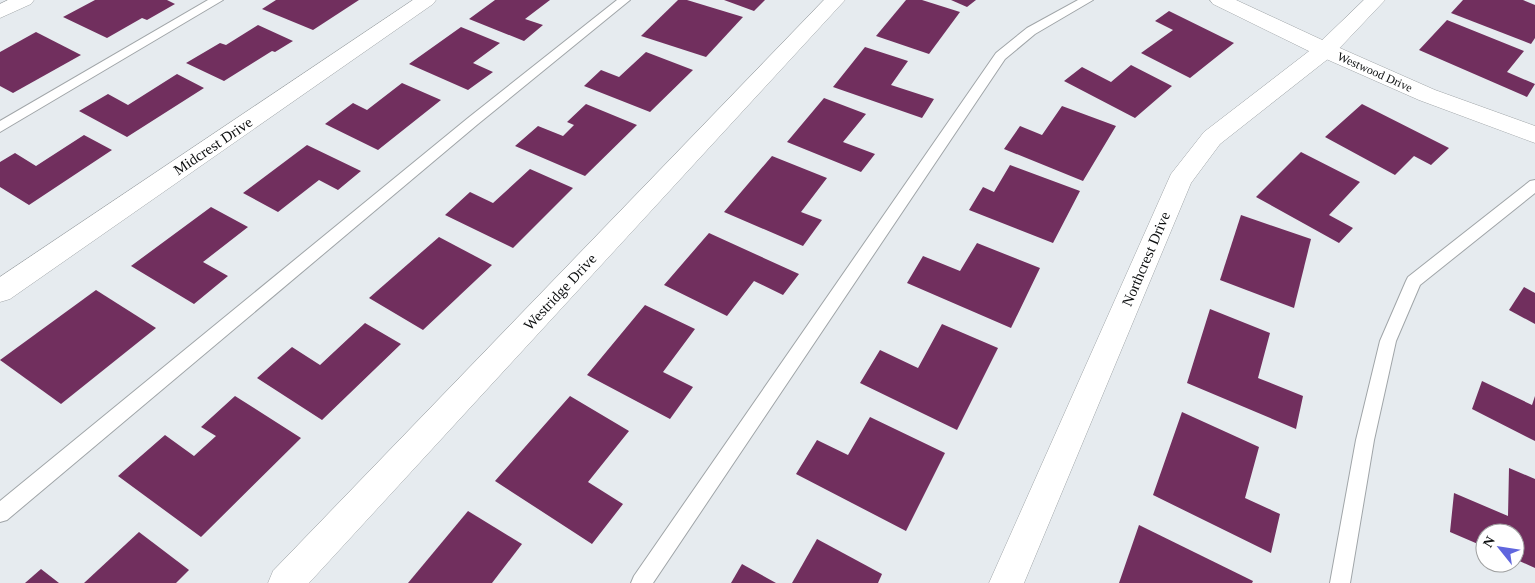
<svg xmlns="http://www.w3.org/2000/svg" width="1535" height="583" viewBox="0 0 1535 583" font-family="'Times New Roman',serif">
<style>
.building{fill:#712f5e}
.lines{fill:none;stroke-linecap:round;stroke-linejoin:round}
.lane-casing{stroke:#a0a5a8;stroke-width:2}
.street-casing{stroke:#a0a5a8;stroke-width:1}
.secondary-casing{stroke:#a0a5a8;stroke-width:1}
.lane{fill:#fff;fill-rule:evenodd}
.street{fill:#fff;fill-rule:evenodd}
.secondary{fill:#fff;fill-rule:evenodd}
.labels{text-anchor:middle;dominant-baseline:central;stroke-width:5;stroke-linejoin:round;paint-order:stroke}
.far-street-label{font-size:12px;fill:#0d0f10;stroke:#fff}
.street-label{font-size:15px;fill:#0d0f10;stroke:#fff}
</style>
<rect width="100%" height="100%" fill="#e6ebef"/>
<g class="building">
<polygon points="95,0 167,0 175,4 147,20 142,18 107,38 63,17"/>
<polygon points="276,0 359,0 313,30 262,9"/>
<polygon points="495,0 550,0 525,19 543,25 524,41 469,19"/>
<polygon points="678,0 687,0 743,17 706,57 641,36"/>
<polygon points="724,0 765,0 754,11"/>
<polygon points="906,0 922,0 960,12 929,54 876,36"/>
<polygon points="951,0 976,0 967,7"/>
<polygon points="1463,0 1523,0 1535,5 1535,38 1531,44 1451,13"/>
<polygon points="1169,11 1234,43 1190,78 1141,53 1173,30 1155,21"/>
<polygon points="1447,20 1524,51 1507,72 1535,84 1527,97 1419,50"/>
<polygon points="258,25 293,41 275,52 272,51 224,81 186,63 220,43 226,45"/>
<polygon points="461,27 500,43 473,63 493,72 468,90 409,64"/>
<polygon points="36,32 81,55 13,93 0,86 0,52"/>
<polygon points="865,47 908,61 891,85 934,99 922,118 833,87"/>
<polygon points="646,52 693,70 650,112 584,86 601,70 619,77"/>
<polygon points="1131,65 1172,86 1135,118 1064,81 1082,67 1111,82"/>
<polygon points="177,74 204,88 127,137 79,111 108,94 128,105"/>
<polygon points="402,83 441,100 378,150 325,124 353,103 367,110"/>
<polygon points="824,98 866,114 843,142 875,154 861,172 787,142"/>
<polygon points="586,104 637,125 585,176 515,146 538,126 563,136 574,125 567,122"/>
<polygon points="1362,104 1449,148 1431,165 1414,156 1395,175 1325,137"/>
<polygon points="1062,106 1116,126 1083,181 1004,149 1020,126 1042,135"/>
<polygon points="84,135 112,150 29,205 0,187 0,162 15,153 36,166"/>
<polygon points="307,145 361,171 338,190 319,180 278,212 243,193"/>
<polygon points="1301,152 1360,182 1329,215 1353,228 1339,243 1256,197"/>
<polygon points="772,156 827,178 801,212 822,220 803,246 724,212"/>
<polygon points="1010,165 1080,191 1053,243 969,210 983,187 994,192"/>
<polygon points="530,169 573,188 513,248 445,215 470,192 493,203"/>
<polygon points="211,207 248,227 203,262 228,276 194,304 131,266"/>
<polygon points="1241,215 1311,239 1294,308 1220,280"/>
<polygon points="709,233 799,274 783,295 754,281 727,316 664,285"/>
<polygon points="439,237 492,265 423,330 369,298"/>
<polygon points="977,243 1040,268 1011,328 907,283 923,256 960,271"/>
<polygon points="1524,287 1535,293 1535,324 1509,310"/>
<polygon points="96,290 156,328 61,404 0,360"/>
<polygon points="645,305 695,329 663,372 693,387 670,419 587,375"/>
<polygon points="1210,309 1270,333 1258,378 1303,396 1296,429 1187,383"/>
<polygon points="365,323 401,344 322,420 257,378 292,347 320,365"/>
<polygon points="942,324 998,348 957,430 860,383 880,350 918,368"/>
<polygon points="1482,381 1532,405 1535,396 1535,441 1472,409"/>
<polygon points="235,396 301,438 201,537 118,476 165,435 194,456 216,436 201,427"/>
<polygon points="570,396 629,431 588,482 623,504 592,544 495,481"/>
<polygon points="1182,412 1259,447 1245,498 1280,514 1271,553 1153,495"/>
<polygon points="870,417 945,453 906,531 796,474 817,440 848,455"/>
<polygon points="1509,468 1535,479 1535,568 1515,559 1515,533 1485,533 1485,547 1450,532 1454,493 1508,516"/>
<polygon points="468,511 522,544 492,583 408,583"/>
<polygon points="1139,525 1253,581 1252,583 1119,583"/>
<polygon points="139,532 189,570 176,583 84,583"/>
<polygon points="817,539 882,574 878,583 792,583"/>
<polygon points="742,564 776,583 731,583"/>
<polygon points="41,569 59,583 25,583"/>
</g>
<g class="lines">
<g class="lane-casing">
<g id="lane">
<polygon points="208,0 223,0 0,132 0,121"/>
<polygon points="617,0 630,0 478,124 7,520 0,522 0,501 468,118"/>
<polygon points="1078,0 1093,0 1035,34 1005,59 653,583 631,583 634,576 996,53 1027,28"/>
<polygon points="1535,180 1535,193 1420,285 1396,341 1374,440 1350,583 1330,583 1356,440 1380,341 1406,281 1408,277 1530,181"/>
</g>
</g>
<g class="street-casing">
<g id="street">
<polygon points="8,0 34,0 31,4 0,18 0,4"/>
<polygon points="413,0 436,0 433,4 10,299 0,302 0,277"/>
<polygon points="824,0 845,0 309,583 268,583 273,571"/>
<polygon points="1364,0 1385,0 1333,55 1220,144 1191,183 1024,583 989,583 1171,174 1204,132 1317,45"/>
</g>
</g>
<g class="secondary-casing">
<polygon id="secondary" points="1210,0 1236,0 1333,45 1435,90 1535,126 1535,143 1419,100 1317,55 1213,4"/>
</g>
<use href="#lane" class="lane"/>
<use href="#street" class="street"/>
<use href="#secondary" class="secondary"/>
</g>
<g class="labels">
<g class="far-street-label">
<text transform="translate(1375 72) rotate(24)">Westwood Drive</text>
</g>
<g class="street-label">
<text transform="translate(213 146) rotate(-34)">Midcrest Drive</text>
<text transform="translate(1146 259) rotate(-67)">Northcrest Drive</text>
<text transform="translate(560 292) rotate(-47)">Westridge Drive</text>
</g>
</g>
<g transform="translate(1500 548) rotate(300)"><circle r="24" fill="#ffffff" stroke="#9e9f9f"/>
<path d="M0-4L9 19L0 12L-9 19Z" fill="#6066de"/>
<text y="-8" font-size="14" font-weight="bold" text-anchor="middle" fill="#0d0f10">N</text>
</g>
</svg>
